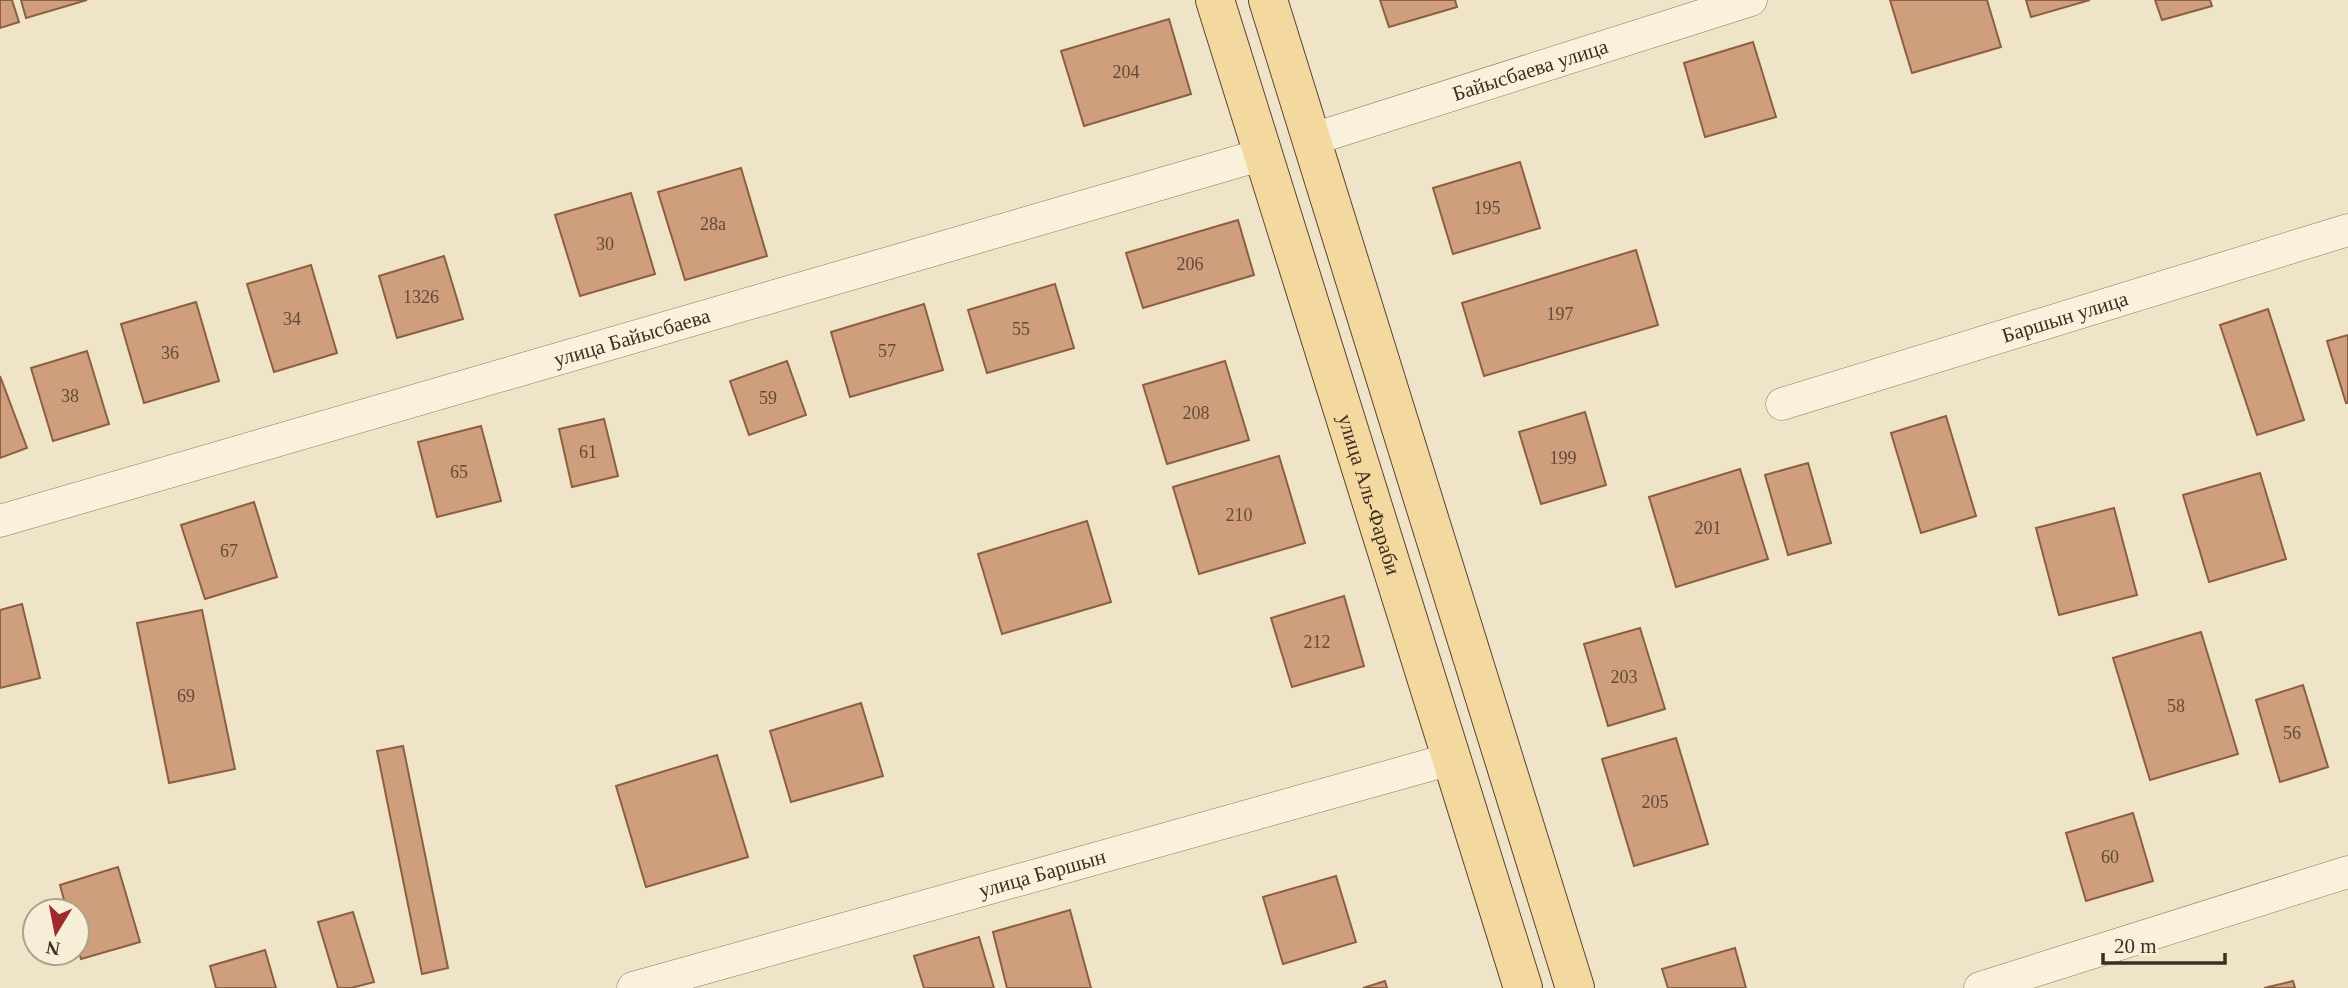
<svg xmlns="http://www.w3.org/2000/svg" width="2348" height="988" viewBox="0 0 2348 988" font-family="'Times New Roman',serif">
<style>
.building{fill:#cf9f7d;stroke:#8d5f41;stroke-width:2}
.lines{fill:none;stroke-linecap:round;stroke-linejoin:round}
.street-casing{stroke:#8d765c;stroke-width:33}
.primary-casing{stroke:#5b4430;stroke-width:40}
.street{stroke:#faf1dc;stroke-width:32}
.primary{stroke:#f3d9a0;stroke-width:38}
.labels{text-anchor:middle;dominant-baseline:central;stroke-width:6;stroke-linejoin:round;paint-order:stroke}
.number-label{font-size:18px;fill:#624a37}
.street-label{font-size:21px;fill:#3d2e20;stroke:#f7eed8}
</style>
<rect width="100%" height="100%" fill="#f0e4c8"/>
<g class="building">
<polygon points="0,0 12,0 19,22 0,28"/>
<polygon points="21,0 87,0 26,18"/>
<polygon points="1380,0 1455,0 1457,7 1389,27"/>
<polygon points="1890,0 1987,0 2001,47 1912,73"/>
<polygon points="2026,0 2090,0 2031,17"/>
<polygon points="2155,0 2210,0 2212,6 2162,20"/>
<polygon points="1169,19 1191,94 1084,126 1061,51"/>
<polygon points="1753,42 1776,117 1705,137 1684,63"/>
<polygon points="1520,162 1540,228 1453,254 1433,188"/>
<polygon points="741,168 767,256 685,280 658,192"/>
<polygon points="631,193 655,274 580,296 555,215"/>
<polygon points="1238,220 1254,275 1143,308 1126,253"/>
<polygon points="1636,250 1658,325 1484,376 1462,303"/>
<polygon points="444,256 463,319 397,338 379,276"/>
<polygon points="311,265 337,353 274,372 247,284"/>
<polygon points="1055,284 1074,348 987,373 968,310"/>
<polygon points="196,302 219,381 144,403 121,324"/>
<polygon points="924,304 943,370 850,397 831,332"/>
<polygon points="2268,309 2304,420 2257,435 2220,325"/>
<polygon points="2348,335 2348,403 2346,403 2327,341"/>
<polygon points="87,351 109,424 53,441 31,368"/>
<polygon points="787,361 806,415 749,435 730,381"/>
<polygon points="1225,361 1249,440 1167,464 1143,385"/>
<polygon points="0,376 27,448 0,458"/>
<polygon points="1585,412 1606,485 1541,504 1519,432"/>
<polygon points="1946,416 1976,516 1921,533 1891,433"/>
<polygon points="604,419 618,476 572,487 559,429"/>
<polygon points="481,426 501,501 437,517 418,442"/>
<polygon points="1279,456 1305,543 1199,574 1173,487"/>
<polygon points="1808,463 1831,543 1788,555 1765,475"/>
<polygon points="1740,469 1768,559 1676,587 1649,497"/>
<polygon points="2260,473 2286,559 2209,582 2183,495"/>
<polygon points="254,502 277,577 205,599 181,525"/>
<polygon points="2114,508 2137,595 2059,615 2036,528"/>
<polygon points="1087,521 1111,602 1002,634 978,554"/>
<polygon points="1344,596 1364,666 1292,687 1271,618"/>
<polygon points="22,604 40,678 0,688 0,610"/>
<polygon points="202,610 235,769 169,783 137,623"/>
<polygon points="1640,628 1665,709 1608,726 1584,644"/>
<polygon points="2201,632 2238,754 2150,780 2113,658"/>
<polygon points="2303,685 2328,767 2280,782 2256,700"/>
<polygon points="861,703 883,776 791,802 770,731"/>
<polygon points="1676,738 1708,844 1634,866 1602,759"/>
<polygon points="403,746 448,968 422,974 377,751"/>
<polygon points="717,755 748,857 646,887 616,786"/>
<polygon points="2133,813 2153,881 2086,901 2066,833"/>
<polygon points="118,867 140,942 81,959 77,945 77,911 67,911 60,885"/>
<polygon points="1336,876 1356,942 1283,964 1263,897"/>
<polygon points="1070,910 1091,988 1007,988 993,932"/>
<polygon points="353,912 374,982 351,988 338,988 318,922"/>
<polygon points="979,937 994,988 924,988 914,956"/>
<polygon points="1735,948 1746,988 1668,988 1662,969"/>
<polygon points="265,950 276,988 216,988 210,966"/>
<polygon points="1385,981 1387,988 1363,988"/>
<polygon points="2293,981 2295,988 2264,988"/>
</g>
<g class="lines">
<g class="street-casing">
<g id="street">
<path id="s1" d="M1310,140L1751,0"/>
<path id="s2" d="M1782,404L2348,230"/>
<path id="s3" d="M0,521L1264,154"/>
<path id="s4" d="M633,988L1451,759"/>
<polyline points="1980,988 2348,872"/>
</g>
</g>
<g class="primary-casing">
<g id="primary">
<path id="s5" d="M1215,0L1523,988"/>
<polyline points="1268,0 1575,988"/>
</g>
</g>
<use href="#street" class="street"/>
<use href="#primary" class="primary"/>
</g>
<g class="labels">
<g class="number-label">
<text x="1126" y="72">204</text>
<text x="1487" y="208">195</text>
<text x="713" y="224">28а</text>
<text x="605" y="244">30</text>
<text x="1190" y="264">206</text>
<text x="421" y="297">1326</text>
<text x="1560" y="314">197</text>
<text x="292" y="319">34</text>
<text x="1021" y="329">55</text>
<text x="887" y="351">57</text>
<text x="170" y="353">36</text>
<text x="70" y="396">38</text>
<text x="768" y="398">59</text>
<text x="1196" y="413">208</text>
<text x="588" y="452">61</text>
<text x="1563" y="458">199</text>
<text x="459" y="472">65</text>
<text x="1239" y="515">210</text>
<text x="1708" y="528">201</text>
<text x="229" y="551">67</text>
<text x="1317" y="642">212</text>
<text x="1624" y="677">203</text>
<text x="186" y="696">69</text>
<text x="2176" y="706">58</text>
<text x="2292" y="733">56</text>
<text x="1655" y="802">205</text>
<text x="2110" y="857">60</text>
</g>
<g class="street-label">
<text stroke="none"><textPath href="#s1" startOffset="231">Байысбаева улица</textPath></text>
<text stroke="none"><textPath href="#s2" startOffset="296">Баршын улица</textPath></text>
<text stroke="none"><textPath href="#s3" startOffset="658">улица Байысбаева</textPath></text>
<text stroke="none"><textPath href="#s5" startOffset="518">улица Аль-Фараби</textPath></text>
<text stroke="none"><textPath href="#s4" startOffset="425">улица Баршын</textPath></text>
</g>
</g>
<g transform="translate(56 932) rotate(190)"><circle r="33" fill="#f7eed8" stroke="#ada18e" stroke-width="2"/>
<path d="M0-5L12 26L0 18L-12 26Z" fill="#9e2a2b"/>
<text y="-10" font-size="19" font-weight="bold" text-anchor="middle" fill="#3d2e20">N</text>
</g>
<path d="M2103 953v10h122v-10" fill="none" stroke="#3d2e20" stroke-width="3.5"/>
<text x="2114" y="953" font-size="21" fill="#3d2e20" stroke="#f7eed8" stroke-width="5" paint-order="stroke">20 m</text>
</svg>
